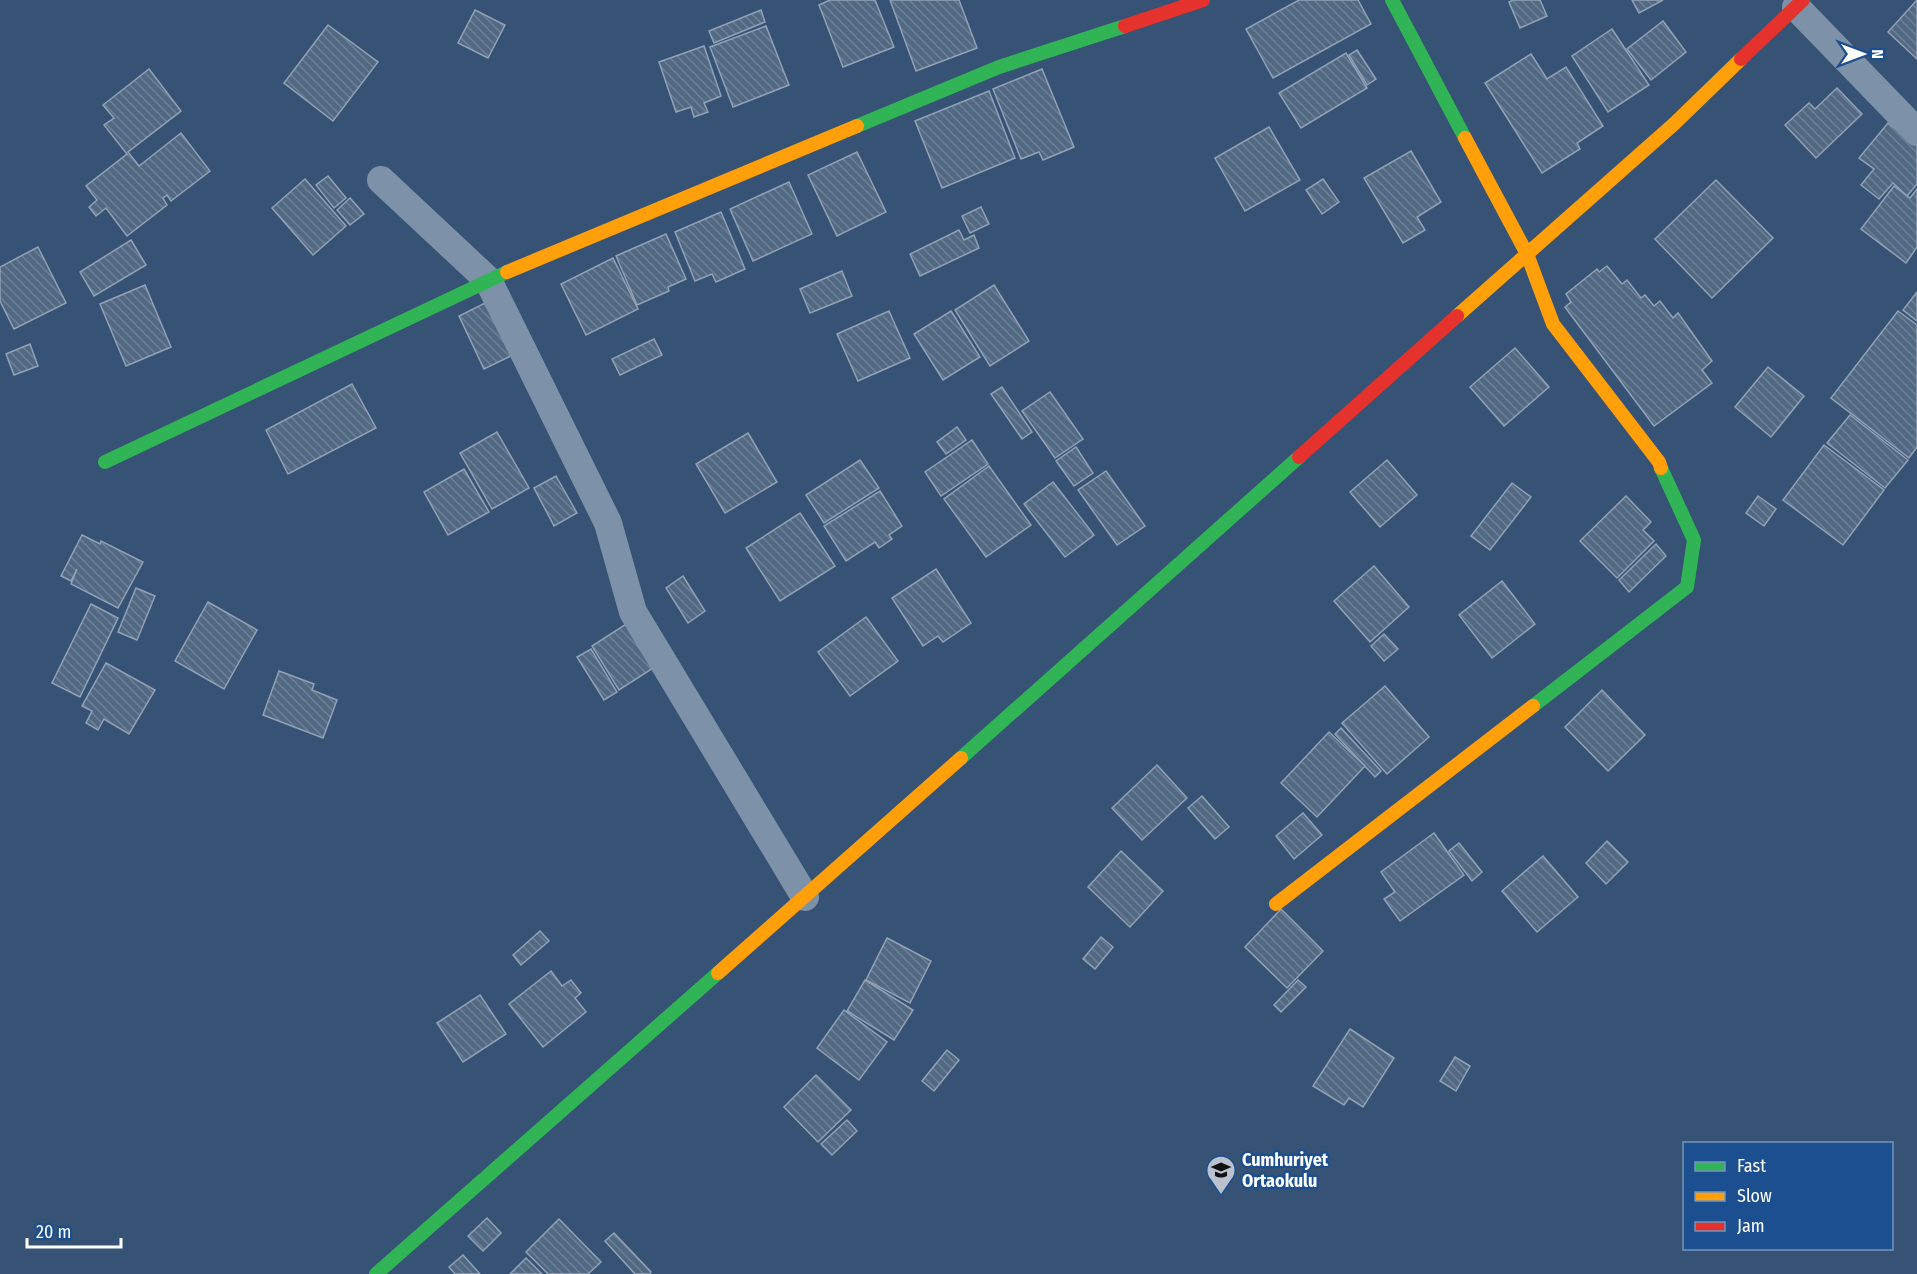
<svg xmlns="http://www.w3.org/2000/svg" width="1917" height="1274" viewBox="0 0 1917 1274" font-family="'Fira Sans Condensed',sans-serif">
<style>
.building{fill:url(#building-back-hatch);stroke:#92a2b6;stroke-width:1.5}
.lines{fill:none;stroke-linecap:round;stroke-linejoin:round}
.street{stroke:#7d92a8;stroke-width:28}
.fast{stroke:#30b455;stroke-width:14}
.slow{stroke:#ff9f0a;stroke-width:14}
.jam{stroke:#e5322d;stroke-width:14}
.labels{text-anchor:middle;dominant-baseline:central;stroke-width:4.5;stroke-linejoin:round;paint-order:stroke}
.poi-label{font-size:18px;font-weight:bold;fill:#fff;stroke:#1b4f8f;text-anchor:start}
</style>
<defs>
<pattern id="building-back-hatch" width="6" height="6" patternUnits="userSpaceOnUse" patternTransform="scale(1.5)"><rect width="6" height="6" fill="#526984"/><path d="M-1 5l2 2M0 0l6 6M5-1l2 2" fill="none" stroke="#6c8096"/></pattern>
</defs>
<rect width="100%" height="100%" fill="#365274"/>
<g class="building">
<polygon points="830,0 875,0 894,47 843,67 819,5"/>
<polygon points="890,0 959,0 977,48 916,71"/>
<polygon points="1299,0 1358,0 1371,24 1273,78 1246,29"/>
<polygon points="1513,0 1540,0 1547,16 1520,28 1509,2"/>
<polygon points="1632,0 1663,0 1639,13"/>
<polygon points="1917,0 1917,59 1888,32"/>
<polygon points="475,10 505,25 488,58 458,43"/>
<polygon points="761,10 765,22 714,43 709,31"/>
<polygon points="1663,21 1686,52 1651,80 1627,49"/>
<polygon points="328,25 378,62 333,121 284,83"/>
<polygon points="766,26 789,85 733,107 710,47"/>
<polygon points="1612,29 1649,85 1608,112 1572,56"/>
<polygon points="704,46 721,96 704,103 708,112 694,117 691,107 676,112 659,62"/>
<polygon points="1357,50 1376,79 1367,85 1349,55"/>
<polygon points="1346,53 1367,88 1301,128 1279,93"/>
<polygon points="1531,54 1547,79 1566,67 1603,126 1577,143 1580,149 1542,173 1485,83"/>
<polygon points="149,69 181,111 128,152 139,166 181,133 210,171 171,201 167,195 163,198 167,205 127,236 106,208 96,216 89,207 97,200 86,186 127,154 104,125 114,118 103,105"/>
<polygon points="1042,69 1074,147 1043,160 1039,152 1021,159 993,89"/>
<polygon points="1837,88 1862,114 1816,158 1785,125 1809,103 1815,109"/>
<polygon points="989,91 1015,158 942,188 915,121"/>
<polygon points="1888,123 1917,146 1917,184 1907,196 1893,183 1879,199 1861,185 1874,169 1859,158"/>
<polygon points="1269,127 1300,180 1245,211 1215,158"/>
<polygon points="1411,151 1441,202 1417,217 1425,230 1403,243 1364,178"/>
<polygon points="857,152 886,212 837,236 808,175"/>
<polygon points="328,176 346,198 334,208 316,185"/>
<polygon points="305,179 346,226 313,255 272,208"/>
<polygon points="1323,179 1339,202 1322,214 1306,190"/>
<polygon points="1716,180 1773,238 1712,298 1655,239"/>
<polygon points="789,182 812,234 753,261 730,209"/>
<polygon points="1894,186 1910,198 1917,189 1917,247 1906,263 1861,229"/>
<polygon points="350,198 364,214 350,225 337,210"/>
<polygon points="981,207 989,224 970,233 962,216"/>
<polygon points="721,212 745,269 716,282 712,274 695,281 675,232"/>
<polygon points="959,230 964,240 974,235 979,248 920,276 910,254"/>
<polygon points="666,234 686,279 668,287 669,291 637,305 616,256"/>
<polygon points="131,240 146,265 94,296 80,272"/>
<polygon points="38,247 66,303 14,329 0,301 0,267"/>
<polygon points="613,258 638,309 586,335 561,284"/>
<polygon points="1607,266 1622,284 1627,280 1641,298 1645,295 1654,306 1660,301 1673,318 1678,313 1712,361 1702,370 1712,383 1654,426 1565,307 1571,302 1566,294 1597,269 1599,272"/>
<polygon points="842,271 852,296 810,313 800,289"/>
<polygon points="145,285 171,347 126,366 100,304"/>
<polygon points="994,285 1029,341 990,366 955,310"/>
<polygon points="1917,292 1917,321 1903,310"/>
<polygon points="491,300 517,353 484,369 459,316"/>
<polygon points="889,311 910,358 858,381 837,334"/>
<polygon points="951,311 980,357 943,380 914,334"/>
<polygon points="1898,311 1917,325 1917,447 1909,458 1831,398"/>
<polygon points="654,339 662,355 620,375 612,359"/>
<polygon points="30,344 38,366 14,375 6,354"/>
<polygon points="1515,348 1549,387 1504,426 1470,387"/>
<polygon points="1768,367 1804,396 1771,437 1735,407"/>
<polygon points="352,384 376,428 288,474 266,430"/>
<polygon points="1002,387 1032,432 1022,439 991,394"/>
<polygon points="1050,392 1083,439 1055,458 1022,411"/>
<polygon points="1850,415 1908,460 1885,488 1827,443"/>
<polygon points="957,427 966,440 946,454 937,442"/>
<polygon points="497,432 529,488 492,509 460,453"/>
<polygon points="748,433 777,482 725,513 696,464"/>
<polygon points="972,440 988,464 941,496 925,472"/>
<polygon points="1824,445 1884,490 1843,545 1783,500"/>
<polygon points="1076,447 1093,473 1074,486 1056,461"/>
<polygon points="860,460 879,488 824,523 806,495"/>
<polygon points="1387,460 1417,495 1380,527 1350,492"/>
<polygon points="989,466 1031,525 986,557 944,499"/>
<polygon points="464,469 489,512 448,535 424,492"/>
<polygon points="1106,471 1145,526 1117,545 1078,490"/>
<polygon points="556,476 577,513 554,526 534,488"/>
<polygon points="1053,482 1094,535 1065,557 1024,504"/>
<polygon points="1512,483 1531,497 1490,550 1471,536"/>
<polygon points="880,491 902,526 889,535 892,539 879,548 875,542 846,561 824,526"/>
<polygon points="1626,496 1651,522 1643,530 1654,541 1617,578 1580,541"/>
<polygon points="1758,496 1776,509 1764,526 1746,513"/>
<polygon points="800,513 835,566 780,601 746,548"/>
<polygon points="82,535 100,544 101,541 143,562 118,608 71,584 77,569 71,581 61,576"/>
<polygon points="1656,544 1666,556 1629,592 1619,580"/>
<polygon points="1374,566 1409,607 1370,642 1334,601"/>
<polygon points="936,569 971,623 943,642 938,636 923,646 892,598"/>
<polygon points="683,576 705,611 688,623 666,588"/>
<polygon points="1502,581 1535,624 1492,658 1459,615"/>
<polygon points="136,588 155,596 137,640 118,632"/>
<polygon points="208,602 257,630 224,689 175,661"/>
<polygon points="91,604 118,618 80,697 52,683"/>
<polygon points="866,617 898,661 850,696 818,652"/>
<polygon points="634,619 661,663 619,690 592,646"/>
<polygon points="1384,634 1398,649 1384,661 1371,646"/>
<polygon points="591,649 617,692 604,700 577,657"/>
<polygon points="106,663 155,690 129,734 104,719 98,730 86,723 92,711 82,706"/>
<polygon points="279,671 314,684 312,690 337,700 323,738 263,715"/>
<polygon points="1385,686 1429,737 1387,774 1342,723"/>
<polygon points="1602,690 1645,735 1608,771 1565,727"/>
<polygon points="1341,728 1381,771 1375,777 1335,734"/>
<polygon points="1329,732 1365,766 1317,817 1281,783"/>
<polygon points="1157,765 1187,798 1142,840 1112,808"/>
<polygon points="1202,796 1229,827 1215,839 1188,808"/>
<polygon points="1303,813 1322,835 1294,859 1276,836"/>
<polygon points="1434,833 1464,875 1400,921 1384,899 1395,892 1381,872"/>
<polygon points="1607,841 1628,862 1606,884 1586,863"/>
<polygon points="1459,843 1482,872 1472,881 1449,851"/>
<polygon points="1121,851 1163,891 1130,927 1088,887"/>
<polygon points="1543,856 1578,897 1537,932 1502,891"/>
<polygon points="1281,909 1323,951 1287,988 1245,947"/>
<polygon points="540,931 549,941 521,965 513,955"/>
<polygon points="1101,937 1113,947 1095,969 1083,959"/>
<polygon points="887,938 931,961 910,1003 866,980"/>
<polygon points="551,971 562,986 571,980 581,993 575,998 586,1012 543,1047 509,1004"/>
<polygon points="865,980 913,1010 894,1040 847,1011"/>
<polygon points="1298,980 1306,987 1281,1012 1274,1005"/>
<polygon points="480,995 506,1034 463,1062 437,1023"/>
<polygon points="844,1010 887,1042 859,1080 817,1048"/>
<polygon points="1350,1029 1394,1058 1363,1107 1349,1098 1344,1105 1313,1086"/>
<polygon points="947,1050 959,1060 934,1091 922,1081"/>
<polygon points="1455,1057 1470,1066 1456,1091 1440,1081"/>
<polygon points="816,1075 851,1110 818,1142 784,1107"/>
<polygon points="847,1120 857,1131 832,1155 821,1144"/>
<polygon points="487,1218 501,1233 483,1251 468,1236"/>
<polygon points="559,1219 601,1262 588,1274 548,1274 526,1252"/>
<polygon points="614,1233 651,1272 650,1274 635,1274 605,1241"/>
<polygon points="463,1255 480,1274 455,1274 449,1267"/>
<polygon points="526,1258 542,1274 510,1274"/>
</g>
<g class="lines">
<g class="street">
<polyline points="1796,7 1917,132"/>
<polyline points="381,180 488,280 608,523 633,612 805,897"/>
</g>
<g class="fast">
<polyline points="1392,0 1465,138"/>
<polyline points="857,126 999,67 1125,26"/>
<polyline points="105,462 507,272"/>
<polyline points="1533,706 1687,587 1694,540 1661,468"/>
<polyline points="961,758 1299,457"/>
<polyline points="376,1274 718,973"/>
</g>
<g class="slow">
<polyline points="1465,138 1527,254 1553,324 1659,462 1661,468"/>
<polyline points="507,272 857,126"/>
<polyline points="1457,316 1674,124 1741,59"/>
<polyline points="1276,904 1533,706"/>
<polyline points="718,973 961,758"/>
</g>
<g class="jam">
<polyline points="1125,26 1203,0"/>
<polyline points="1741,59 1803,0"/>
<polyline points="1299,457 1457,316"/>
</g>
</g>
<defs>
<g id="school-pin" transform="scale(1.5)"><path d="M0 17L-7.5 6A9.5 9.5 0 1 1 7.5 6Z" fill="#b9c2ce" stroke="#1b4f8f"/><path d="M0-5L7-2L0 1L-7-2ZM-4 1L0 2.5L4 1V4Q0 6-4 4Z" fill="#111"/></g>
</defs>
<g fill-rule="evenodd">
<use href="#school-pin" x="1221" y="1170"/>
</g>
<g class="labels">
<g class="poi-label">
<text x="1242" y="1160">Cumhuriyet<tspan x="1242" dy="21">Ortaokulu</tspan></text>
</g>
</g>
<rect x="1683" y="1142" width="210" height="108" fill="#1b4f8f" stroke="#7695bc" stroke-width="1.5"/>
<rect x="1695" y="1162" width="30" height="9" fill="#30b455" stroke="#7695bc" stroke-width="1.5"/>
<text x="1737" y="1172" font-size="18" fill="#ffffff">Fast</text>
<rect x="1695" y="1192" width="30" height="9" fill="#ff9f0a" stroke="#7695bc" stroke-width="1.5"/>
<text x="1737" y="1202" font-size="18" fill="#ffffff">Slow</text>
<rect x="1695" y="1222" width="30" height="9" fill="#e5322d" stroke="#7695bc" stroke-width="1.5"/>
<text x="1737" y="1232" font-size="18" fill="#ffffff">Jam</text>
<g transform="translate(1863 54) rotate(90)" stroke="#1b4f8f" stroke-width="4.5" paint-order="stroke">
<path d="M0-4.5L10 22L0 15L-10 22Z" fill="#ffffff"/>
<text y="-9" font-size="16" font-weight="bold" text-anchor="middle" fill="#ffffff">N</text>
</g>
<path d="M27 1238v9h94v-9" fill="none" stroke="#ffffff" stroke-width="3"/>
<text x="36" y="1238" font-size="18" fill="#ffffff" stroke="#1b4f8f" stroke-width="4.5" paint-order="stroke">20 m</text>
</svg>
